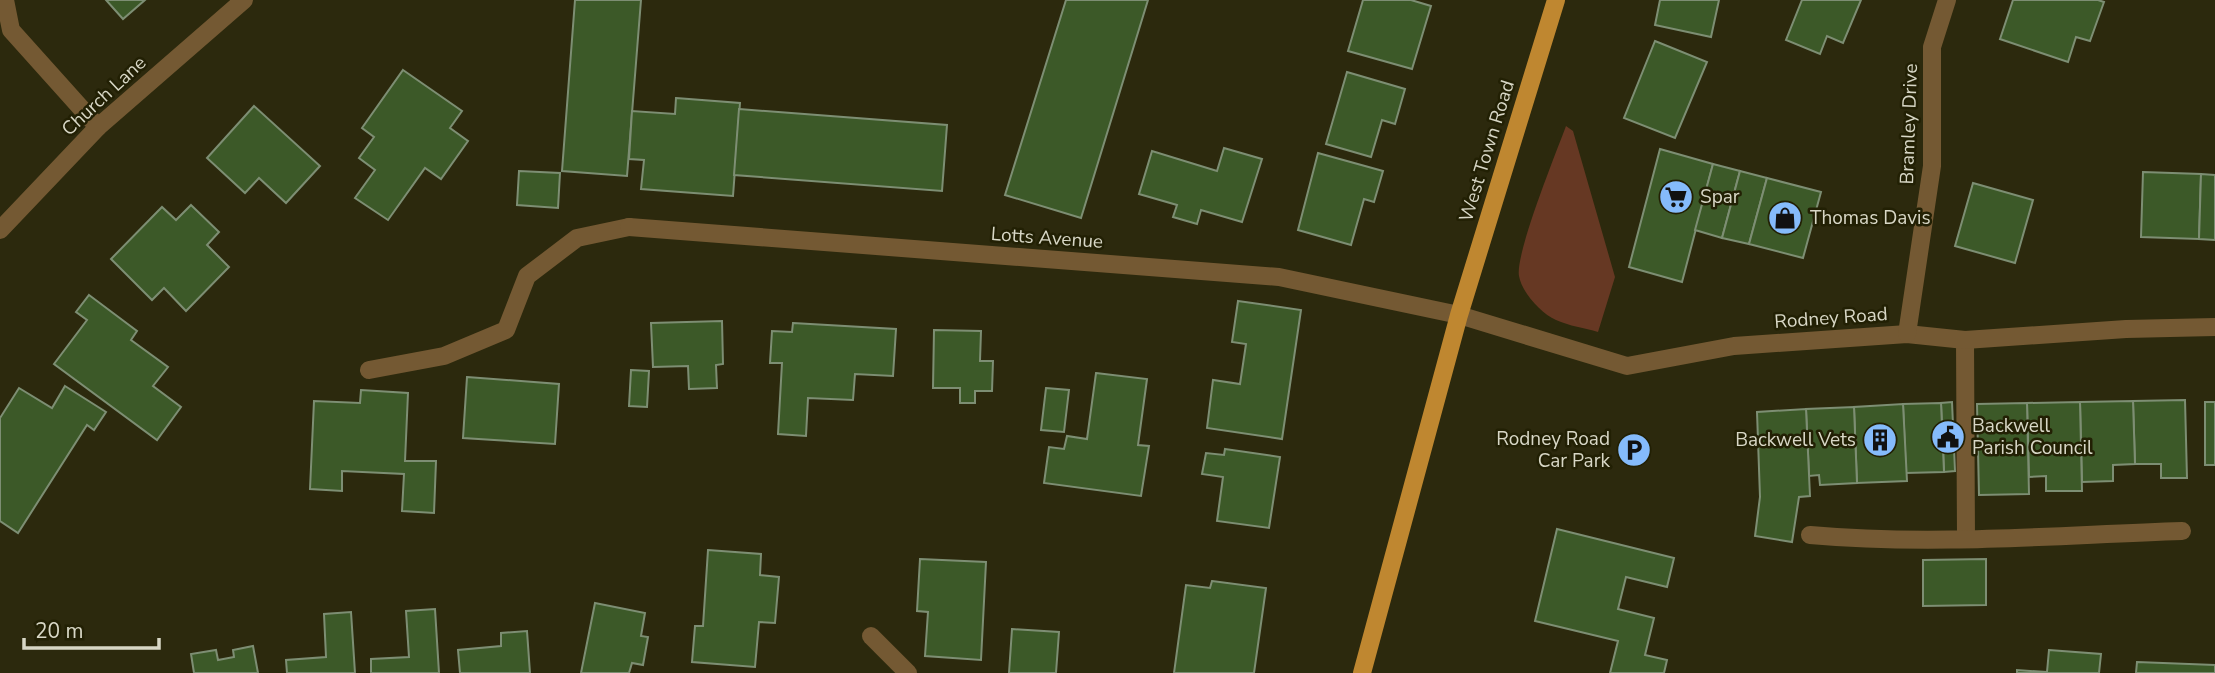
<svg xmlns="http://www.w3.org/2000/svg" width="2215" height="673" viewBox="0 0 2215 673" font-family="'Nunito Sans',sans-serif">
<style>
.green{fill:#663823}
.building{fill:#3c5928;stroke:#7d8e73;stroke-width:2}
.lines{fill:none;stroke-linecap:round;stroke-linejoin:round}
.service{stroke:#745933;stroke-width:18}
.minor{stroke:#745933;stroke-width:18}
.primary{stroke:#bf8730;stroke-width:18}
.labels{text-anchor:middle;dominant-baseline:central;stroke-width:5;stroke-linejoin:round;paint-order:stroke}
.street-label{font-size:19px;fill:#d8d7c6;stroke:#222004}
.poi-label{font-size:19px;fill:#d8d7c6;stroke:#222004;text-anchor:start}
</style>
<rect width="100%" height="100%" fill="#2c290d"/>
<path class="green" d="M1566,126L1573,131L1615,277L1598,332C1585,328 1569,326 1556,320C1541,313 1522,293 1519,276C1515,254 1556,153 1566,126Z"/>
<g class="building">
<polygon points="106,0 145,0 123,19"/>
<polygon points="575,0 641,0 627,176 562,171"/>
<polygon points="1066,0 1148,0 1081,218 1005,195"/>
<polygon points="1363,0 1411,0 1431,6 1412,69 1348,51"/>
<polygon points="1660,0 1719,0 1711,37 1655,25"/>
<polygon points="1802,0 1861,0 1843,43 1827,36 1820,54 1786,40"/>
<polygon points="2013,0 2098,0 2104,2 2090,41 2076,37 2068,62 2000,39"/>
<polygon points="1655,41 1707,62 1675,138 1624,118"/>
<polygon points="403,70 462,111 450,128 468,141 441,179 425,168 388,220 355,198 375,170 359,158 374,137 362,128"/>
<polygon points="1347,72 1405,89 1395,124 1382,120 1371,157 1326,144"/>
<polygon points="676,98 740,103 733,196 641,189 644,160 629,159 632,111 675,114"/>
<polygon points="254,106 320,166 286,203 259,178 245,193 207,158"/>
<polygon points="739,109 947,125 942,191 734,175"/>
<polygon points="1224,148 1262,159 1242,222 1201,210 1197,224 1173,217 1177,205 1139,194 1152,151 1217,171"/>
<polygon points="1660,149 1713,164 1682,282 1629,267"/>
<polygon points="1318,153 1383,171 1374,202 1364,199 1351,245 1298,230"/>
<polygon points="1713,164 1740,171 1722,238 1695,230"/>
<polygon points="519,171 560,173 558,208 517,205"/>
<polygon points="1740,171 1767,178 1749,244 1722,238"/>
<polygon points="2143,172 2201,174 2199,239 2141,237"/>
<polygon points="2201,174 2215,175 2215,240 2199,239"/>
<polygon points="1767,178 1821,192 1803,258 1749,244"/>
<polygon points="1973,183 2033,200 2015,263 1955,246"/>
<polygon points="191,205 219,232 207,245 229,267 186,311 164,288 152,300 111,259 162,207 176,220"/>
<polygon points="89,295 137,331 131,340 168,367 153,386 181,407 157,440 54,364 87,320 76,312"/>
<polygon points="1238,301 1301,310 1282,439 1207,428 1213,380 1240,384 1246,344 1232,342"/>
<polygon points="722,321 723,364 716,365 717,388 689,389 688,366 653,367 651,323"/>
<polygon points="793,323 896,329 893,376 855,374 853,400 808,398 806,436 778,434 782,363 770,363 772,331 792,332"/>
<polygon points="934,330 981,331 980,361 993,361 992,391 975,391 975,403 960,403 960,388 933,388"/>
<polygon points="631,370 649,371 647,407 629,406"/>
<polygon points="1096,373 1147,379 1138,445 1149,446 1141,496 1044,483 1049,447 1064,449 1067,436 1087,439"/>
<polygon points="467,377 559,384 555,444 463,438"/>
<polygon points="65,386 106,412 94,430 87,425 18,533 0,521 0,418 19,388 52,408"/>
<polygon points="1046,388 1069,390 1064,432 1041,430"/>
<polygon points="361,390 408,393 405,461 436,461 434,513 402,511 404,474 342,471 342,491 310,489 314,401 360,403"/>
<polygon points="2185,400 2187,478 2161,478 2161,464 2135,464 2133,401"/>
<polygon points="2133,401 2135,464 2113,465 2113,481 2082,482 2080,402"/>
<polygon points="1952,402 1955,471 1944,472 1941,403"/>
<polygon points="2080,402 2082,491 2046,491 2046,476 2029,477 2027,403"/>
<rect x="2205" y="402" width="10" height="63"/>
<polygon points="1941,403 1944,472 1906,473 1903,404"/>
<polygon points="2027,403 2029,494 1979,495 1977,404"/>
<polygon points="1903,404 1907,481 1857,483 1854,407"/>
<polygon points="1854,407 1857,483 1820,485 1819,475 1809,476 1806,409"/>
<polygon points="1806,409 1810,496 1799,497 1792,542 1755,536 1760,497 1757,412"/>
<polygon points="1225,449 1280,457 1269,528 1217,521 1223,477 1202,474 1206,453 1224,455"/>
<polygon points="1557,529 1674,558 1667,587 1626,577 1618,609 1654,618 1645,655 1667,660 1664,673 1610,673 1618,641 1535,621"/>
<polygon points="708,550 761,554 760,575 779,577 775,623 759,622 755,667 692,662 695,626 703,626"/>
<polygon points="920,559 986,562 981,660 925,656 928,612 917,611"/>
<polygon points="1986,559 1986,605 1923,606 1923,560"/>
<polygon points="1212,581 1266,588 1254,673 1174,673 1186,585 1210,588"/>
<polygon points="595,603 645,613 641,636 648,637 643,665 632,663 629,673 581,673"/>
<polygon points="435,609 439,673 371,673 371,659 409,657 406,611"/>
<polygon points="351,612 355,673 287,673 286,660 326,657 324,614"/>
<polygon points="1012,629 1059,632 1056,673 1009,673"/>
<polygon points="527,631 530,673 460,673 458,650 501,646 501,633"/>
<polygon points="253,646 258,673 194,673 191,654 216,650 218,660 234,657 233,650"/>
<polygon points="2049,650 2101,654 2099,673 2017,673 2017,670 2047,672"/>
<polygon points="2137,662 2215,665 2215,673 2136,673"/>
</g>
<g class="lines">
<g class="service">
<polyline points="1965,340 1966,539"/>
<polyline points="369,370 444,356 506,330 527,276 577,238 629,227"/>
<path d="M1810,535C1933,546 2058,535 2182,531"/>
<polyline points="871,636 908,673"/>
</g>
<g class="minor">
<polyline points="5,0 11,30 98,127"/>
<polyline points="629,227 1279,277 1459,315 1627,366 1734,346 1907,334 1965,340 2126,329 2215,327"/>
<polyline points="0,230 98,127 244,0"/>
<polyline points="1907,334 1932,166 1932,47 1947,0"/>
</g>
<polyline class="primary" points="1362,673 1459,315 1556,0"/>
</g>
<defs>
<g id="supermarket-disc" transform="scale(1.75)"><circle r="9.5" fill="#85bbfb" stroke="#222004"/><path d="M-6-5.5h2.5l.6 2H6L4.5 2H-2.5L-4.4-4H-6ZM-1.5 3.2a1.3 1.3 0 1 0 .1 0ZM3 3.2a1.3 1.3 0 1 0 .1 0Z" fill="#111"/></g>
<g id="shop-disc" transform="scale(1.75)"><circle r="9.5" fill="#85bbfb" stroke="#222004"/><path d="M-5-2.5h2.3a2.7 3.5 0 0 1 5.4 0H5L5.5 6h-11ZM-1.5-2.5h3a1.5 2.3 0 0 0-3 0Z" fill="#111"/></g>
<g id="civic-disc" transform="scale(1.75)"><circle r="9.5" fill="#85bbfb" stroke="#222004"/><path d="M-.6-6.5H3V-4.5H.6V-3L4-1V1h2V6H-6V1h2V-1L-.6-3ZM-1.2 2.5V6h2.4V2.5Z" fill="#111"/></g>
<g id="building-disc" transform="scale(1.75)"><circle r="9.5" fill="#85bbfb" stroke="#222004"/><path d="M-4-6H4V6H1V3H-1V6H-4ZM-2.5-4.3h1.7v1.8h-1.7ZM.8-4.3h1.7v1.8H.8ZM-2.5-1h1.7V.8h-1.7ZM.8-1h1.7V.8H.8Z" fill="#111"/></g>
<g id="parking-disc" transform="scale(1.75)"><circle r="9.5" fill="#85bbfb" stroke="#222004"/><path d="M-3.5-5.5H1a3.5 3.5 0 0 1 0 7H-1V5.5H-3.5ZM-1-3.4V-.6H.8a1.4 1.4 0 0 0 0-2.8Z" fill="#111"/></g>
</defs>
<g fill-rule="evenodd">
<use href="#supermarket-disc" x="1676" y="197"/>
<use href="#shop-disc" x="1785" y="218"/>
<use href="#civic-disc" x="1948" y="437"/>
<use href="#building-disc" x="1880" y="440"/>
<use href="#parking-disc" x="1634" y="450"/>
</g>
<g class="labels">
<g class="street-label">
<text transform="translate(104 96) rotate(-43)">Church Lane</text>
<text transform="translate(1909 124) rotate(-88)">Bramley Drive</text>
<text transform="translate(1487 151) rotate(-73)">West Town Road</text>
<text transform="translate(1047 238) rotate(4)">Lotts Avenue</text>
<text transform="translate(1831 318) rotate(-4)">Rodney Road</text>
</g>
<g class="poi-label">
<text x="1700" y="197">Spar</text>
<text x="1810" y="218">Thomas Davis</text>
<text x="1972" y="426">Backwell<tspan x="1972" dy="22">Parish Council</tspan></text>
<text x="1610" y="439" text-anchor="end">Rodney Road<tspan x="1610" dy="22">Car Park</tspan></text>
<text x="1856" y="440" text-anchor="end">Backwell Vets</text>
</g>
</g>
<path d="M24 638v10h135v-10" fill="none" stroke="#d8d7c6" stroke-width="3.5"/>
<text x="35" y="638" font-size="21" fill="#d8d7c6" stroke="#222004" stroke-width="5" paint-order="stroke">20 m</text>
</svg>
